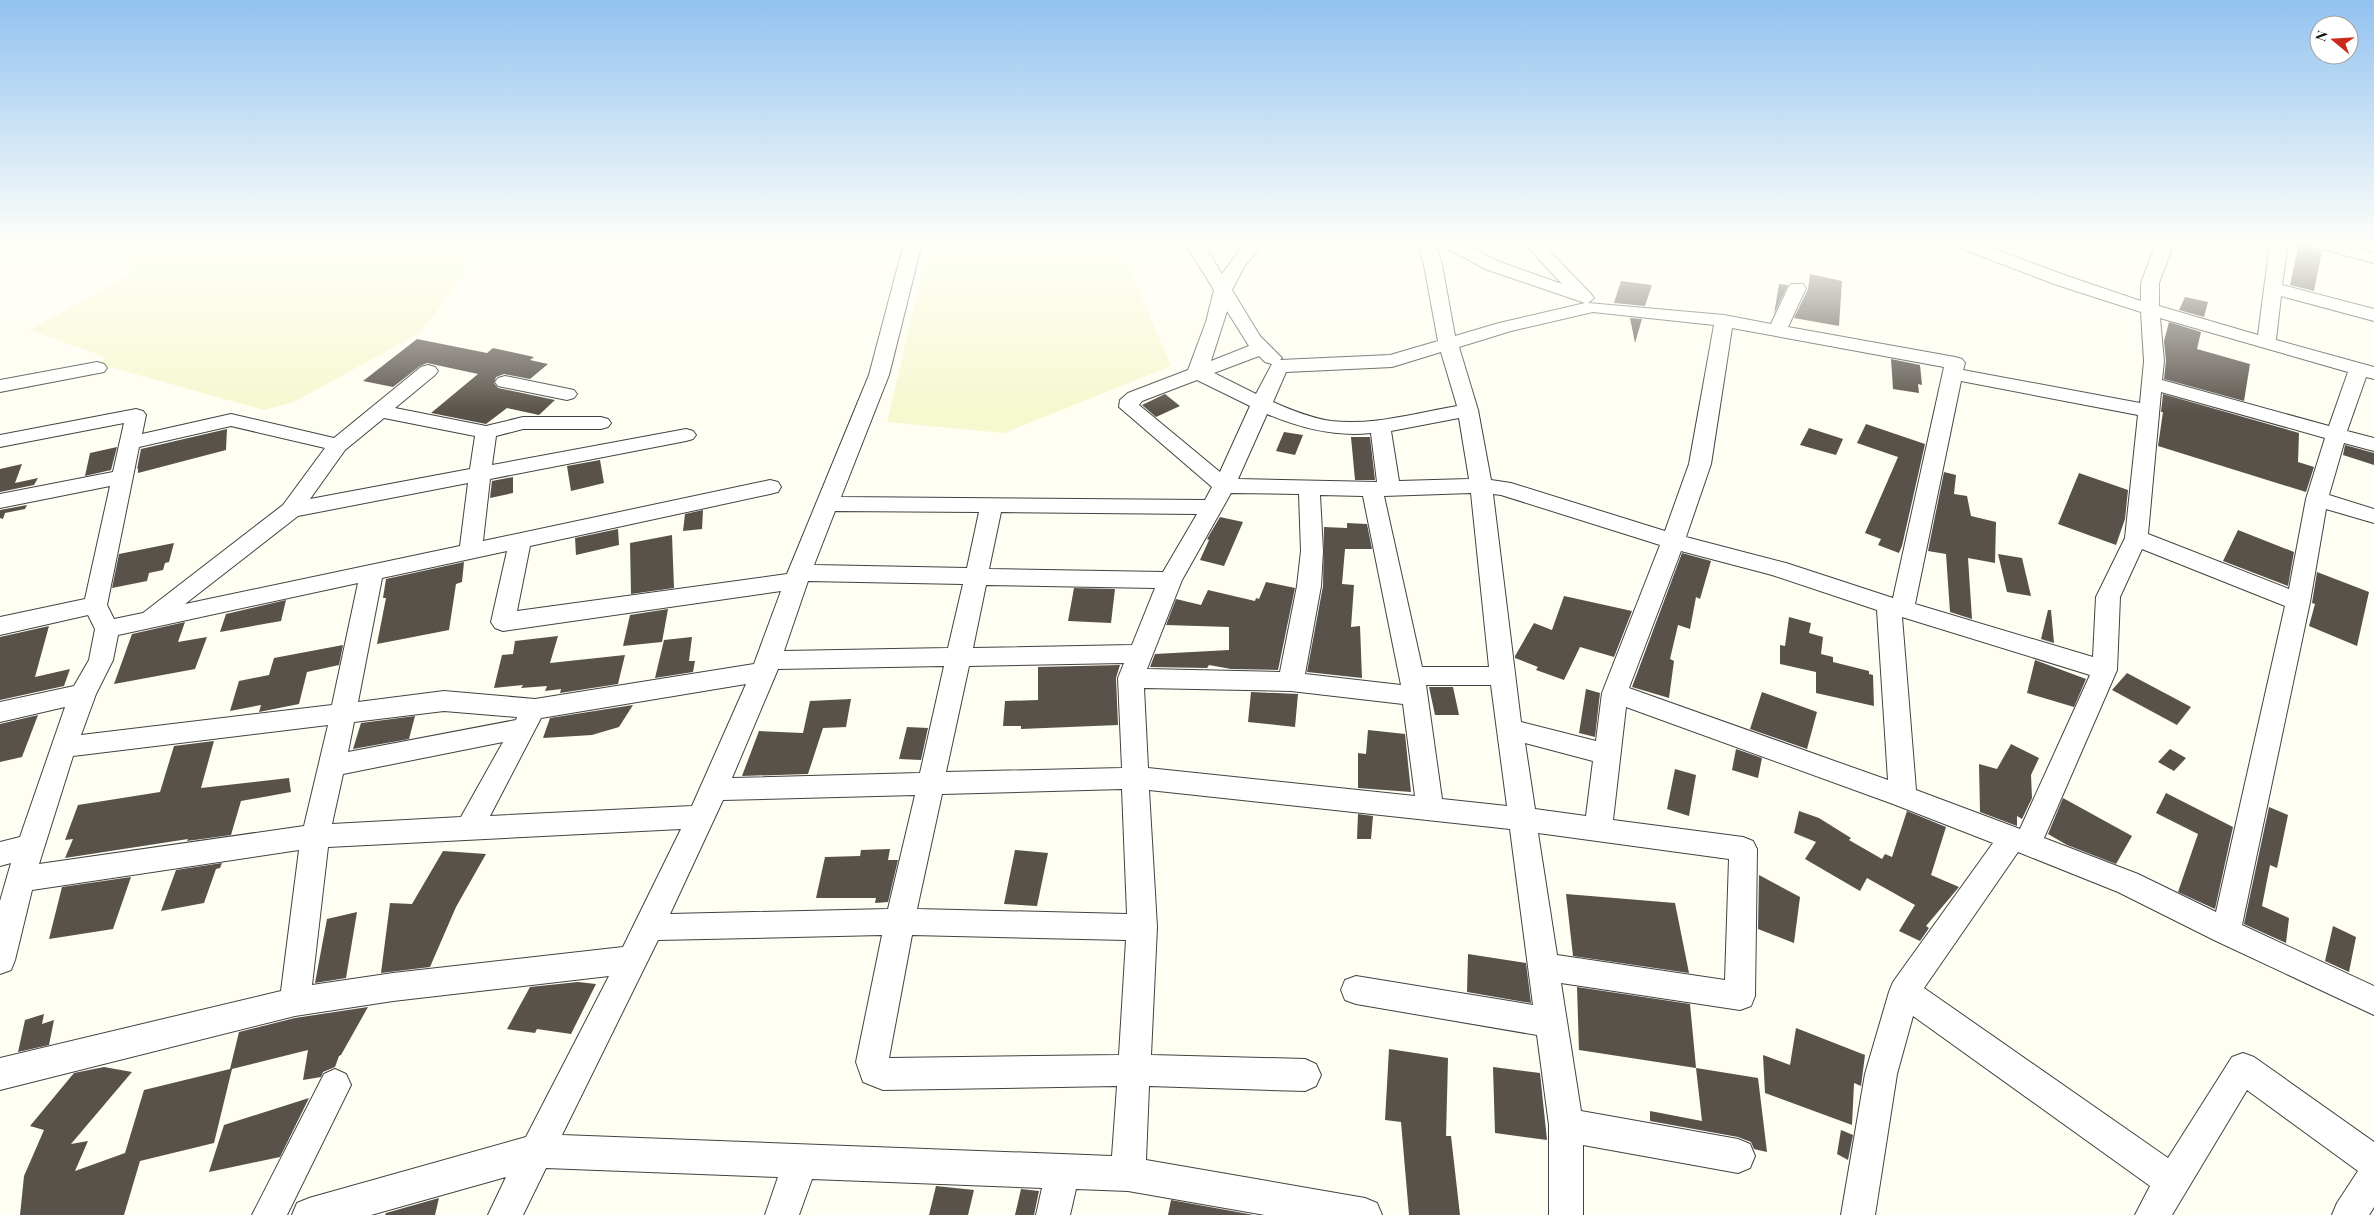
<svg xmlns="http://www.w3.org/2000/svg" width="2374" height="1215" viewBox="0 0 2374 1215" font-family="'Playfair Display',serif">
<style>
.farmland{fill:#f6f8cf}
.building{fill:#59524b}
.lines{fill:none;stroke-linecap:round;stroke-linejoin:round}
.street-casing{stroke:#424242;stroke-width:2}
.street{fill:#fff;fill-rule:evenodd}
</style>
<rect width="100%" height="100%" fill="#fffef2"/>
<g class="farmland">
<polygon points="96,243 486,243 428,323 416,335 294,402 264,410 99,364 105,357 30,330 136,270"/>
<polygon points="929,243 1118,243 1171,366 1004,433 887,422"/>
</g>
<g class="building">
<polygon points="2299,243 2309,243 2314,249 2322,251 2314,291 2290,285"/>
<polygon points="1810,274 1842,281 1839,326 1794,318 1808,289"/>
<polygon points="1621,281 1652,285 1645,306 1614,303"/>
<polygon points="1779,284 1788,285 1774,314"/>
<polygon points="2185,297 2208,302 2204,317 2179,310"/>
<polygon points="1630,318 1642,319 1635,343"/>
<polygon points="2169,322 2201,332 2197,349 2250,364 2244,401 2164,379 2166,361 2164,341"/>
<polygon points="417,339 487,353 493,348 534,357 530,360 548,364 530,379 504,374 496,377 494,383 498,388 555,400 539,415 507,408 486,424 431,413 478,374 427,363 420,366 393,387 363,381"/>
<polygon points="1891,359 1920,365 1922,385 1918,384 1919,393 1893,389"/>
<polygon points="1165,394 1180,406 1156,417 1142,405"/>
<polygon points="2163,394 2299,433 2298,462 2314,467 2306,492 2158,446 2163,412 2161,412"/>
<polygon points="1866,424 1925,444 1902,546 1899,553 1878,545 1881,539 1865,533 1898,457 1857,443"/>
<polygon points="1809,428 1843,439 1836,455 1800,445"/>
<polygon points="227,429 226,450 138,473 138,468 137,469 141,449"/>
<polygon points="1284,432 1303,435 1295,455 1276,451"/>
<polygon points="1351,437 1370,437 1375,480 1355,480"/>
<polygon points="2345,445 2374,453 2374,465 2343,455"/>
<polygon points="117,447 111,470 85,476 90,453"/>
<polygon points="600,460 604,483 571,491 567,466"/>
<polygon points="22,464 15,483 38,478 34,485 0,492 0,469"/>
<polygon points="1944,472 1956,475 1954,494 1967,496 1971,516 1996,522 1995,563 1968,558 1972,619 1950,612 1946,554 1928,551"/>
<polygon points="2079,473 2128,490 2125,519 2116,545 2058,524"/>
<polygon points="513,477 513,493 490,498 492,481"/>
<polygon points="27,505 25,509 5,513 3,519 0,518 0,510"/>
<polygon points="703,510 702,529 683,531 685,514"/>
<polygon points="1220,517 1243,522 1224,566 1200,560 1209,540 1207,539"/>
<polygon points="1347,523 1367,524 1372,549 1345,549 1342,584 1354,585 1351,627 1360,626 1362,678 1307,672 1323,586 1324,527 1347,528"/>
<polygon points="618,529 619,545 576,555 575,538"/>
<polygon points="2238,530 2294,552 2288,586 2223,561"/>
<polygon points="672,535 674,588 631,594 630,543"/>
<polygon points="174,543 169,562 165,563 163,570 149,573 147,581 112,588 119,554"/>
<polygon points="1682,553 1711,561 1700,599 1696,597 1690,629 1678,625 1670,659 1674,661 1669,698 1632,687"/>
<polygon points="1998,554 2022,558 2031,596 2007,592"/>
<polygon points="464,562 462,582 456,584 449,630 377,644 386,598 383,598 386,579"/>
<polygon points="2317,572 2369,592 2357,646 2309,626 2315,604 2312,603"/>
<polygon points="1266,582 1295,588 1278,670 1231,669 1209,665 1207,668 1150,667 1155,654 1229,650 1229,627 1166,625 1176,599 1201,605 1208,590 1255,601 1256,598 1259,599"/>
<polygon points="1074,588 1115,589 1111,623 1068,621"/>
<polygon points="1564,596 1632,611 1614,657 1580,647 1564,680 1536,670 1538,667 1515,658 1515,656 1534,623 1552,630"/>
<polygon points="286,600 281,621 220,632 226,614"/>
<polygon points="668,609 662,642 623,646 630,615"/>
<polygon points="2048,610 2051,610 2054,643 2041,639"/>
<polygon points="1789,617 1811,623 1809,633 1823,637 1821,654 1833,657 1833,662 1869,671 1869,674 1873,675 1874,706 1816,693 1816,672 1780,664 1780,645 1785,646"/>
<polygon points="185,622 178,642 207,637 195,669 114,684 132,634"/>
<polygon points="49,626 35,677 70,669 64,686 0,700 0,637"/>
<polygon points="558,636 550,663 625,655 618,684 560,693 561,689 545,691 547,686 521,688 523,685 494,688 502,655 513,654 515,641"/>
<polygon points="692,637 689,661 695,661 693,672 655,678 664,640"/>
<polygon points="343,645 339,665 307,672 299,704 259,712 261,705 230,711 239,681 269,675 274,658"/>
<polygon points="2035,660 2086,679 2074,707 2027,693"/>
<polygon points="1120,665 1116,678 1118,725 1021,729 1021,726 1003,726 1005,701 1038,700 1038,667"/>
<polygon points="2127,673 2191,707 2177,725 2112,690"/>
<polygon points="1429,687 1453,687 1459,715 1435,715"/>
<polygon points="1586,689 1600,693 1595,737 1579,733"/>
<polygon points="1251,692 1298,694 1295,727 1248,722"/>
<polygon points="1762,692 1817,712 1807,749 1750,729"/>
<polygon points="851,699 846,727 823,728 808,774 742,776 759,731 803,733 810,701"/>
<polygon points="633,705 619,727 592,735 543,738 550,718"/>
<polygon points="38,715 22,757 0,762 0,724"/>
<polygon points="415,716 409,739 353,749 361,723"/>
<polygon points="907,727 928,728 921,760 899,759"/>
<polygon points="1368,730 1405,734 1411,792 1358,788 1358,753 1366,754"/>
<polygon points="214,741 201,788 289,778 291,792 241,801 231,835 187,841 188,839 65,858 73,839 65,840 78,805 160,792 174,746"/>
<polygon points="2011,744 2039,758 2031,775 2032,798 2022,819 2017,816 2017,826 1980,812 1979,764 1997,769"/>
<polygon points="1736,749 1762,758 1758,778 1732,770"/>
<polygon points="2170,749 2186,758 2174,771 2158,762"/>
<polygon points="1675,769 1696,775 1689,816 1667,809"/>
<polygon points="2166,793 2233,827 2215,909 2178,892 2198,834 2156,813"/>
<polygon points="2063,798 2132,836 2116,864 2067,845 2048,834"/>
<polygon points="2269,807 2288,815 2277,868 2270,865 2262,906 2289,918 2286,943 2244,924"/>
<polygon points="1799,811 1819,818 1851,838 1849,840 1882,859 1885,854 1892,857 1907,811 1946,827 1931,875 1959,887 1926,926 1929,928 1920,941 1899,931 1915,905 1867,878 1860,891 1805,859 1816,842 1794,833"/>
<polygon points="1358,814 1373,816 1371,839 1357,839"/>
<polygon points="890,849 888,860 898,860 888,902 875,903 876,898 816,898 825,857 860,856 861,850"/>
<polygon points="1015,850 1048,853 1037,906 1004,904"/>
<polygon points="443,851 486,854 456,907 430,967 381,973 390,903 412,904"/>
<polygon points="222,863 220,868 216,869 204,903 161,911 176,870"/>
<polygon points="1759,875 1800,897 1794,943 1758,929"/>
<polygon points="131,877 113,929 49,939 62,887"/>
<polygon points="1566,894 1675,903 1689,973 1573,956"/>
<polygon points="357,912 346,978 315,983 327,919"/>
<polygon points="2333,926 2356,937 2349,972 2325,961"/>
<polygon points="1468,954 1526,963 1531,1003 1467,992"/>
<polygon points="578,982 596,984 571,1034 537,1029 535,1033 507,1029 530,987"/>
<polygon points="1577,987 1690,1004 1696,1068 1579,1050"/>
<polygon points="368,1007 341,1055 339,1056 335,1067 323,1072 321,1077 303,1080 308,1050 232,1069 214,1143 140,1161 124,1215 20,1215 24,1176 44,1130 30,1126 74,1073 104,1067 132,1072 71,1144 88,1141 75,1171 125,1153 144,1090 230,1069 239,1032 295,1018"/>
<polygon points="44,1014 42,1024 54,1020 49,1045 18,1052 25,1020"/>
<polygon points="1796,1028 1865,1055 1861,1086 1854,1083 1852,1125 1765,1093 1763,1055 1790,1065"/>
<polygon points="1389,1049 1448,1058 1446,1136 1451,1136 1460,1215 1409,1215 1401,1122 1385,1120"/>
<polygon points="1493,1067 1540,1073 1547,1140 1495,1133"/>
<polygon points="1696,1068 1758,1078 1767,1152 1754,1149 1751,1142 1738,1137 1650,1121 1650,1111 1702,1121"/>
<polygon points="309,1098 280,1157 209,1172 224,1125"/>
<polygon points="1841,1130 1853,1135 1848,1160 1837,1154"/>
<polygon points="936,1186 974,1190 968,1215 929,1215"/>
<polygon points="1021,1189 1039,1191 1034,1215 1015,1215"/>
<polygon points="439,1198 435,1215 385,1215 386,1213"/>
<polygon points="1171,1200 1254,1215 1168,1215"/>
</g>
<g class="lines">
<g class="street-casing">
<g id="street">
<path d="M904,243H922L889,375L841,497L1205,500L1212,487L1119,407L1120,400L1128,393L1188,370L1206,322L1214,290L1185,243H1203L1222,274L1245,243H1263L1244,267L1232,290L1260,336L1282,358L1280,360L1390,355L1438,341L1424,265L1417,243H1435L1442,265L1455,336L1499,323L1585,303L1485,269L1445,247L1442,243H1464L1497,261L1562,284L1524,243H1542L1591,294L1594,298L1588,303L1724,315L1771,324L1788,288L1791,284H1803L1806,288L1788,327L1955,357L1962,359L1965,363L1963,370L2140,403L2144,361L2141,312L2057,285L1957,247L1954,243H1978L2070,277L2141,301V283L2156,243H2174L2159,283V306L2258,335L2270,243H2288L2282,285L2374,309V321L2281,296L2276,340L2374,367V379L2366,377L2347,431L2374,438V451L2344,443L2329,495L2374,509V523L2326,509L2310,602L2242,925L2374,986V1015L2216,941L2118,892L2018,852L1924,988L2168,1158L2232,1057L2243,1053L2254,1057L2374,1142V1207L2369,1215H2332L2337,1203L2358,1171L2247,1090L2172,1215H2135L2150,1186L1913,1016L1897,1074L1875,1215H1841L1865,1074L1889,992L1893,982L1993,843L1893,804L1626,707L1613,820L1743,837L1753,841L1757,849L1755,996L1751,1006L1740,1010L1561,983L1581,1111L1738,1139L1750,1144L1755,1156L1750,1168L1738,1173L1583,1145V1215H1549V1125L1537,1035L1356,1004L1345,1000L1341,990L1345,980L1356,976L1533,1005L1510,829L1149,790L1157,927L1151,1055L1305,1059L1316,1064L1321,1075L1316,1086L1305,1091L1149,1086L1146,1160L1365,1198L1377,1203L1382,1215H1265L1128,1191L1076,1189L1070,1215H1036L1042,1188L812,1179L799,1215H765L778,1177L546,1168L523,1215H488L506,1177L371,1215H292L297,1203L309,1198L526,1137L609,976L393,1001L295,1016L0,1090V1058L281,991L299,850L32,890L15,960L11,970L0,974V901L11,863L0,866V842L20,837L65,707L0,722V702L74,686L89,660L95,629L88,615L0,635V617L85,599L110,486L0,508V494L113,472L124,423L0,447V435L136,409L143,411L146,415L142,434L231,414L334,438L421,367L428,365L435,367L438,371L435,375L395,408L486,426L523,417H601L608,419L611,423L608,427L601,429H523L496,436L492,465L686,429L693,431L696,435L693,439L686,441L490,479L483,541L770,480L778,482L781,487L778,492L770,494L530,546L517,611L787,574L869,375ZM1227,311L1249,346L1211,361ZM1593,312L1714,325L1689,464L1665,531L1511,483L1491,480L1478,410L1459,347L1511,331ZM2160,318L2348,372L2329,426L2162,380L2164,361ZM1732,328L1944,367L1893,598L1786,563L1686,537L1711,464ZM1441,352L1457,406C1416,413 1373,426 1331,421C1311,418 1291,410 1273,402L1286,372L1392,367ZM1259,356L1265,362L1272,364L1256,394L1214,373ZM1197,380L1250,406L1220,472L1139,405L1142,401ZM1961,381L2138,415L2125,538L2096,597L2093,657L1915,604ZM2161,392L2325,438L2306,499L2289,589L2148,534ZM1267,414C1300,428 1335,437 1371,433L1377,482L1238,479ZM384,418L475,436L470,469L310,499L345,450ZM1459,418L1469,479L1399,481L1391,431ZM231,426L325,448L283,505L143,613L114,619L107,605L139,447ZM468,483L460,546L185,604L298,516ZM1231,493L1299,494L1301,551L1297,586L1280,672L1147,669L1182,580ZM1471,493L1489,667H1422L1384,496ZM1493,494L1501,495L1660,545L1602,693L1596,741L1521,722ZM1320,495L1363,496L1401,685L1305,674L1321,586L1323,551ZM835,511L979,512L967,568L814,565ZM1001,512L1197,514L1163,572L989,569ZM2142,549L2285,606L2216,912L2138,874L2044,838L2117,670L2120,597ZM507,551L491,622L495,628L503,631L781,591L754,664L535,699L444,691L358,702L382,578ZM1681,551L1772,575L1877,610L1888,780L1629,688ZM808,581L963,584L948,648L784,651ZM358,583L332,705L81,735L96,694L113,660L118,635ZM986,585L1155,588L1132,645L973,648ZM1902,617L2090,675L2020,829L1916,790ZM1124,663L1118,678L1122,768L946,772L969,666ZM944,666L920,773L732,778L778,669ZM746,684L692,806L490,816L541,718ZM1426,685H1491L1507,806L1442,799ZM1144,688L1291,691L1403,704L1415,796L1148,768ZM444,711L517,717L516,720L348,752L354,722ZM328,725L304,826L39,864L73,756ZM503,742L461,817L332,824L343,774ZM1525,743L1593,761L1586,816L1535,809ZM1122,789L1127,914L917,909L942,794ZM915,795L888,909L670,914L723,800ZM681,829L623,947L393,973L312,985L328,847ZM1538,833L1729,859L1725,980L1557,955ZM882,935L856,1062L863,1082L883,1090L1117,1086L1112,1156L562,1135L658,940ZM912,935L1126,940L1119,1055L889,1058Z"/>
<polygon points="2311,243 2339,243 2374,253 2374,263 2314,247"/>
<polygon points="97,362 104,364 107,368 104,372 0,392 0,380"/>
<polygon points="505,376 574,390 577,394 574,398 567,400 498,386 495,382 498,378"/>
<polygon points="335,1069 346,1074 351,1085 287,1215 252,1215 324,1074"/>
</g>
</g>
<use href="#street" class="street"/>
</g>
<linearGradient id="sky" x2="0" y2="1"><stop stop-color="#92c2f0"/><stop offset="0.59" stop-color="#fffff9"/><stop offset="1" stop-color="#fffff9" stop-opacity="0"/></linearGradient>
<rect width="2374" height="413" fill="url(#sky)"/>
<g transform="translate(2334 40) rotate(288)"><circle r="24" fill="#ffffff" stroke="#9f9f9f"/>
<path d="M0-4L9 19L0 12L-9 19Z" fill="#ca2a1c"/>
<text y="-8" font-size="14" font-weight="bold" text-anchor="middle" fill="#0f0f0f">N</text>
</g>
</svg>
